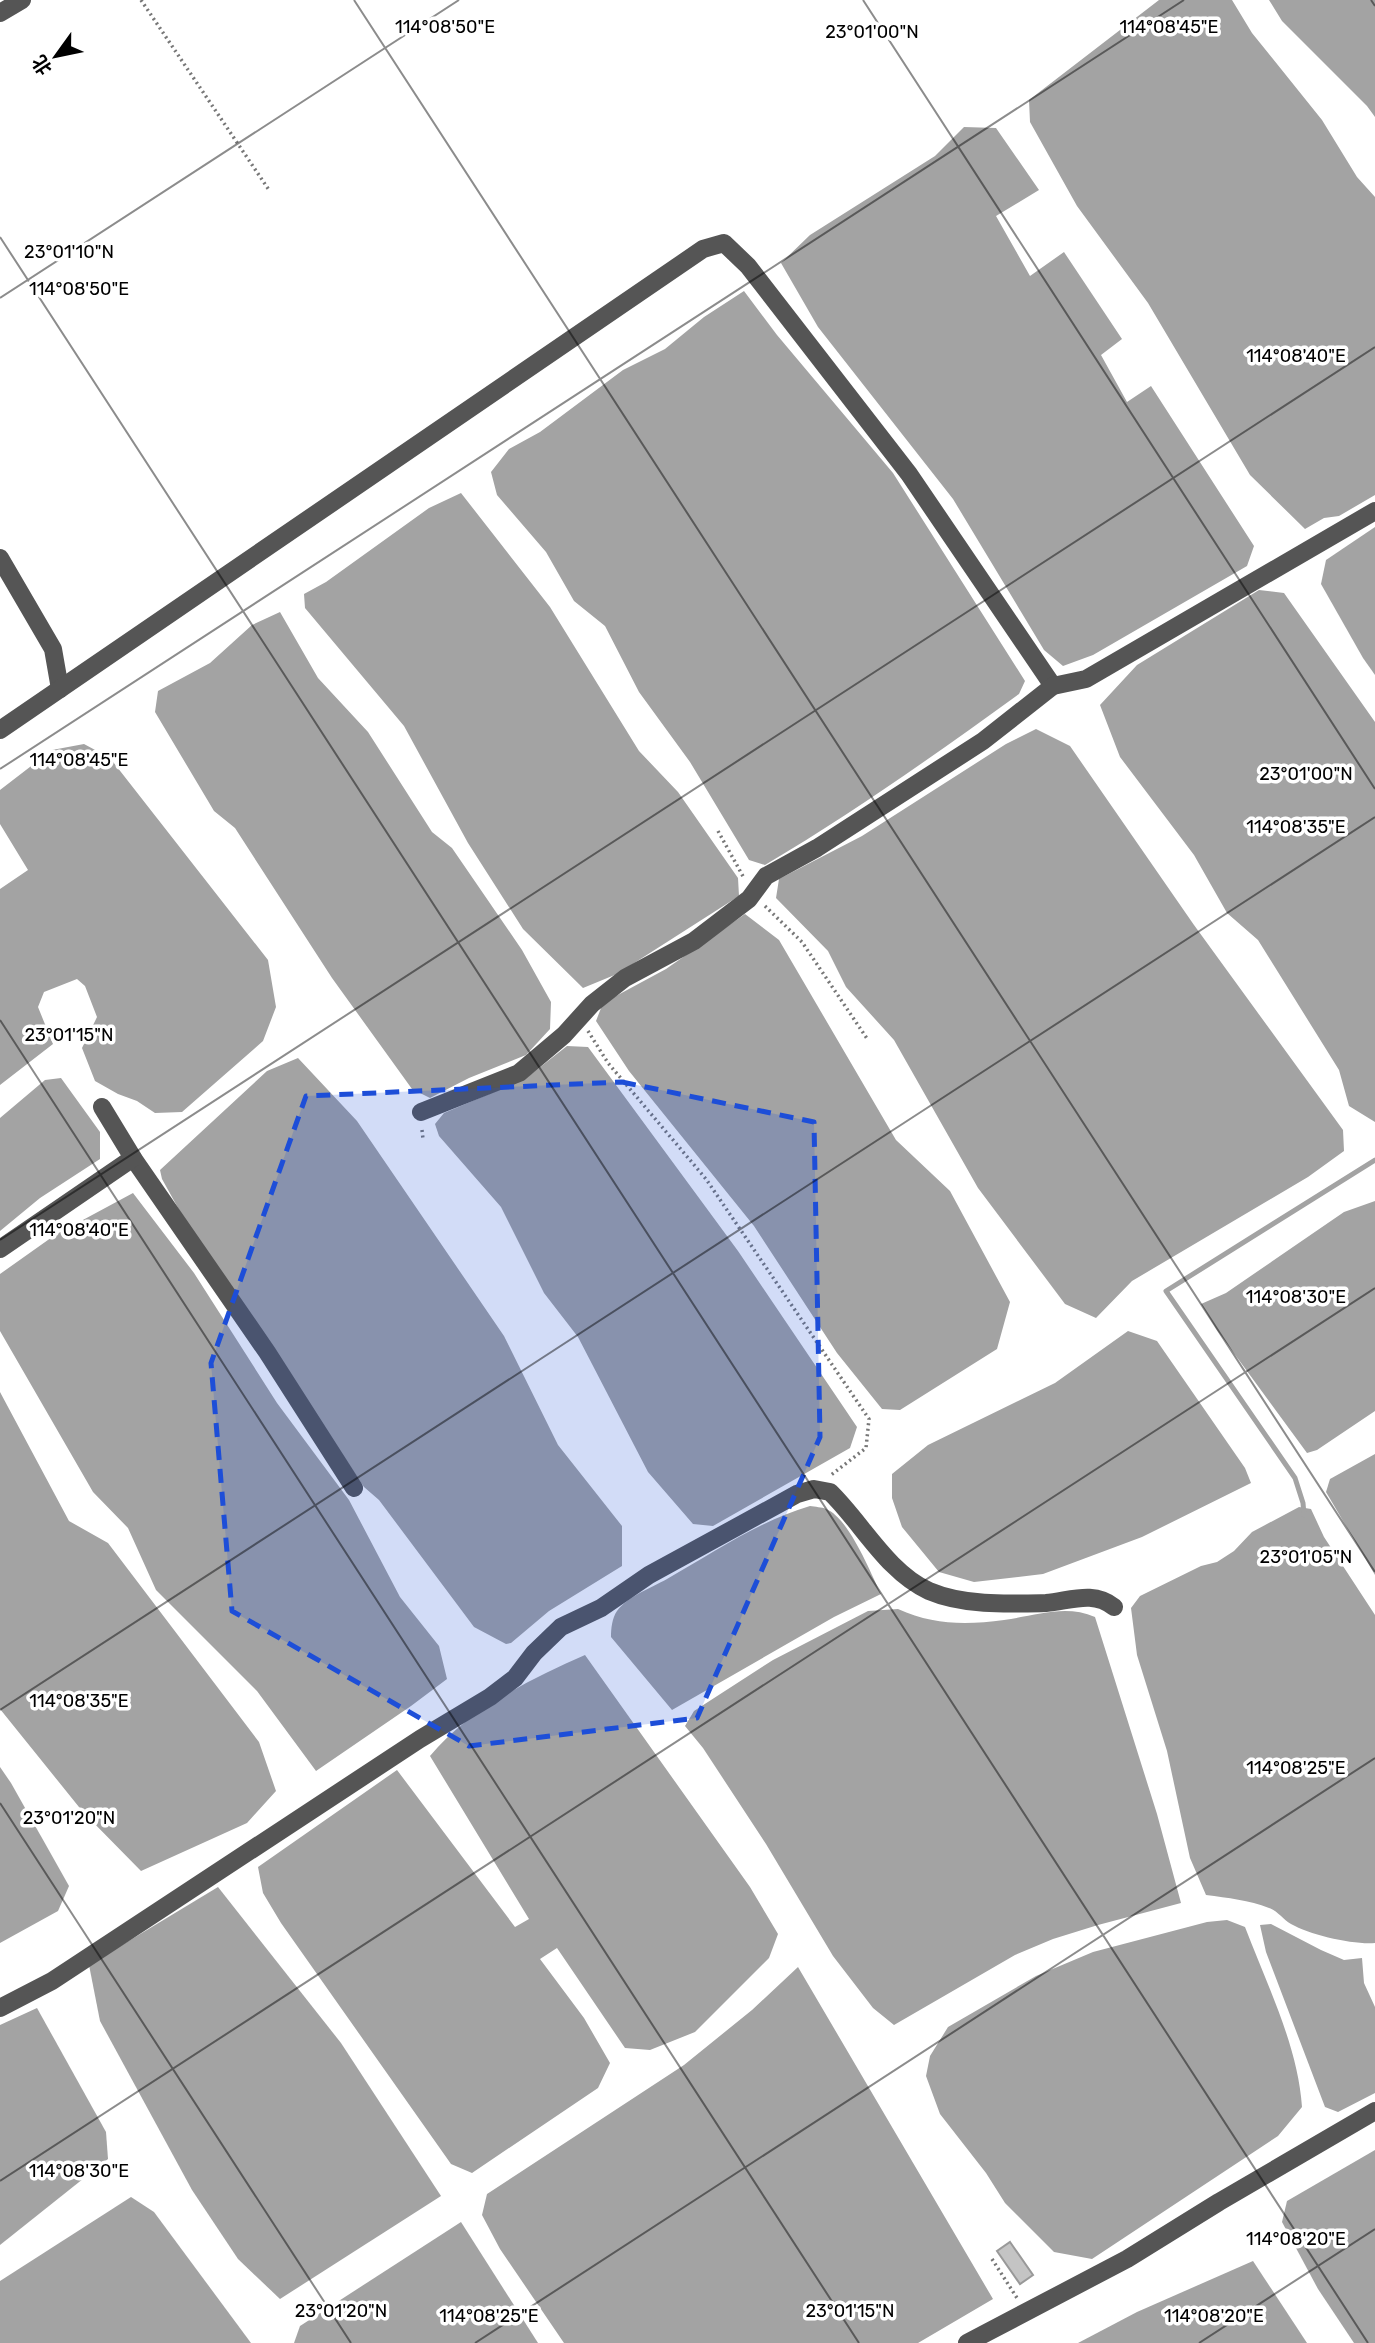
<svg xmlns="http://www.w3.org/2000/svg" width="1375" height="2343" viewBox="0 0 1375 2343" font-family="Rubik,'Noto Sans SC',sans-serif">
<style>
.water{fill:#a3a3a3}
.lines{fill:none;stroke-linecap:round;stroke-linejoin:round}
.stream{stroke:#a3a3a3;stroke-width:5}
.building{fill:#c4c4c4;stroke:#999;stroke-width:2}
.path{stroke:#777;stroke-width:3.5;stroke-dasharray:2 3.5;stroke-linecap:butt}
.minor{stroke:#555;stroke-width:18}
.marked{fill:#1d4ed8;fill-opacity:0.2;stroke:#1d4ed8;stroke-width:5;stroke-dasharray:14 9;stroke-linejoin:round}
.ticks{fill:none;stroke:#000;stroke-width:2;stroke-opacity:0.45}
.ticks-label{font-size:18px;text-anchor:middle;fill:#000;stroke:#fff;stroke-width:7;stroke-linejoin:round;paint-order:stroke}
</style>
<rect width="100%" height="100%" fill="#fff"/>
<g class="water">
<polygon points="1159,0 1232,0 1252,33 1322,120 1357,177 1375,197 1375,495 1339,516 1324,518 1305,529 1250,475 1148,303 1077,206 1030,122 1029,100"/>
<polygon points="1269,0 1375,0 1375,117 1367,106 1282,21"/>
<polygon points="964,127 996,128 1039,190 996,216 1030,276 1064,252 1122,339 1101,355 1127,402 1151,386 1254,546 1247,566 1093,655 1063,666 1044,650 953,499 818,327 781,263 810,235 935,156"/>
<path d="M744,291L777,335L893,473L1025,681L1019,694C936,754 853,813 765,865L749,860L690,762L639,692L605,626L574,601L546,552L497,495L491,472L509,449L540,432L623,370L665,349L704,317Z"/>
<polygon points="461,493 550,607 639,751 678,792 738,878 739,896 617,974 583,988 523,929 468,843 404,726 305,608 304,594 326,582 429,508"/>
<polygon points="1375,527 1375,675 1363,658 1321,584 1326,560"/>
<polygon points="1259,590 1284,593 1375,722 1375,1122 1349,1106 1339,1070 1258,940 1227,913 1194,855 1120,757 1100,705 1137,665"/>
<polygon points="280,612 318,678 368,732 432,832 452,848 522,950 551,1002 550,1029 526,1055 469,1078 430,1098 412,1089 332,978 235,828 214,811 155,712 158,691 210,663 252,625"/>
<polygon points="1036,729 1070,746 1194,925 1343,1130 1344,1151 1308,1177 1132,1281 1096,1318 1065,1304 978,1188 894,1040 846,987 828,951 776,898 779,879 862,836 1006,744"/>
<polygon points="84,744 110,758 268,960 276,1007 263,1041 182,1112 155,1113 137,1101 118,1094 95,1081 82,1048 97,1017 85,986 77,979 44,992 38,1007 53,1044 0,1085 0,889 28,870 0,824 0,790 52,750"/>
<polygon points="745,914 779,940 896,1140 950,1191 1010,1302 997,1349 900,1410 882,1409 837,1353 754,1226 629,1071 596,1021 603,1003 666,969"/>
<polygon points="567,1046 588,1047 738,1251 857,1427 850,1448 713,1526 693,1524 648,1472 578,1337 544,1293 501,1207 439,1136 435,1124 444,1113 525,1079"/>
<polygon points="298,1058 357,1121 504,1336 558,1445 622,1526 622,1566 549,1611 511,1643 506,1644 474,1627 379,1500 364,1487 187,1224 162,1179 160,1170 267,1071"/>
<polygon points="61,1078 100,1132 100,1159 40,1198 0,1231 0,1118 45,1080"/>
<polygon points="133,1193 194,1273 277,1403 349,1500 400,1597 439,1646 447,1679 411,1706 316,1771 257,1691 156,1590 128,1528 93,1492 0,1331 0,1274 55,1235"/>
<polygon points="1375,1201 1375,1411 1317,1450 1307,1453 1217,1330 1201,1304 1226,1293 1344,1212"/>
<polygon points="1128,1331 1157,1341 1245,1468 1251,1483 1142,1537 1043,1574 974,1582 939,1572 902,1527 892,1498 892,1474 928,1445 1055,1383"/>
<polygon points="0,1392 69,1521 108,1543 259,1742 276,1791 247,1823 141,1871 83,1812 0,1709"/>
<polygon points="1375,1454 1375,1575 1326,1492 1330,1479"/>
<path d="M810,1506C815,1507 822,1507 826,1509C849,1518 870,1572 881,1594L834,1617L672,1710L611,1637C611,1629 612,1618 617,1611C628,1596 651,1588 667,1579C713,1553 759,1521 810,1506Z"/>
<path d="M1299,1507L1311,1509L1324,1537L1375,1615V1943C1354,1945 1310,1935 1291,1924C1283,1920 1278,1911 1269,1908C1249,1900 1228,1898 1206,1895L1190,1858L1167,1751L1137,1655L1131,1608L1140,1596L1201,1566L1217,1562L1234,1551L1252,1532Z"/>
<path d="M898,1609C933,1625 966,1625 1004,1620C1035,1616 1065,1604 1095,1617L1157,1814L1181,1903L1098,1925L1053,1939L1015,1955L894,2025L873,2008L833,1956L766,1844L703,1748L685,1726L694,1711L773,1660L868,1611Z"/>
<path d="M585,1655L750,1887L778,1934L769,1958L695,2032L650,2050L625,2048L557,1948L540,1959L584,2018L610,2063L598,2088L472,2173L451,2164L281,1923L263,1893L258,1867L397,1770L515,1927L529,1919L430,1756C468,1710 530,1679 585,1655Z"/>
<polygon points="0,1767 11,1783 69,1886 58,1911 0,1943"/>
<polygon points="218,1887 341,2043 441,2196 280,2299 238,2259 192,2190 100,2021 89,1965"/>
<path d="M1227,1920L1245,1927C1267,1985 1298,2046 1302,2107L1278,2136L1092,2259L1054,2252L1005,2203L986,2173L940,2114L926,2076L930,2056L948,2027L1036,1976L1093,1952L1207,1922Z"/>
<polygon points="1271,1924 1321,1950 1344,1960 1362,1958 1364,1983 1375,2007 1375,2093 1338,2112 1325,2107 1266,1952 1260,1925"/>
<polygon points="798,1967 993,2299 918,2343 564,2343 500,2249 482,2215 487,2194 684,2065 752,2010"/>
<polygon points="37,2008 106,2132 108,2159 0,2245 0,2025"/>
<polygon points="1375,2150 1375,2343 1354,2343 1318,2289 1282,2222 1287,2201"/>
<polygon points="131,2197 154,2212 251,2343 0,2343 0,2281"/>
<polygon points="461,2222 538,2343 294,2343 300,2326"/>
<polygon points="1253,2261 1307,2343 1078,2343 1137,2312"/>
</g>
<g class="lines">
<polyline class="stream" points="1304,1515 1303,1503 1295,1478 1166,1291 1375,1160"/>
</g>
<polygon class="building" points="1010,2242 1033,2275 1020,2284 997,2251"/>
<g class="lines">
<g class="path">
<polyline points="141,0 269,190"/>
<polyline points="718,831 744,878"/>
<polyline points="765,906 802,942 868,1040"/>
<polyline points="588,1031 608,1063 706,1179 869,1419 866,1448 831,1475"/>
<polyline points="422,1130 423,1139"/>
<polyline points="992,2259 1017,2298"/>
</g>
<g class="minor">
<polyline points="0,13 22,0"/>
<polyline points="0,558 53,649 60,689"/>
<polyline points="0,730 703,249 724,243 748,266 909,474 1053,686"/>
<polyline points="102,1107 133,1158 267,1352 354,1488"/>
<polyline points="421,1112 519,1073 564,1035 592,1004 625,978 694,941 749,899 766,876 817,848 983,741 1053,686 1086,679 1375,511"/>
<polyline points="0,1249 133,1158"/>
<path d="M0,2008L52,1981L420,1739L490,1697L515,1678L534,1653L561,1627L601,1608L649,1575L797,1494L814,1489L830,1492C862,1523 887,1572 929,1591C964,1606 1009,1604 1046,1603C1070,1601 1093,1590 1114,1607"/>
<polyline points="967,2343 1127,2259 1219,2202 1375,2111"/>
</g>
</g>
<path class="marked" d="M622,1082L814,1122L820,1437L697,1718L469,1746L232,1611L211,1363L306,1096Z"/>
<path class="ticks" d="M354,0L1375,1572M863,0L1375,789M1371,0L1375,6M0,237L1368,2343M0,298L459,0M0,769L1184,0M0,1020L859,2343M0,1240L1375,347M0,1710L1375,817M0,1803L351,2343M0,2181L1375,1288M475,2343L1375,1758M1199,2343L1375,2229"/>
<g class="ticks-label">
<text x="445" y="33">114°08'50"E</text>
<text x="1169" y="33">114°08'45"E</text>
<text x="872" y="38">23°01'00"N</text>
<text x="69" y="258">23°01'10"N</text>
<text x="79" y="295">114°08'50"E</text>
<text x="1296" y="362">114°08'40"E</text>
<text x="79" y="766">114°08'45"E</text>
<text x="1306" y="780">23°01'00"N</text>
<text x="1296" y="833">114°08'35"E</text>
<text x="69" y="1041">23°01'15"N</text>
<text x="79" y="1236">114°08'40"E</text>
<text x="1296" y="1303">114°08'30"E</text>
<text x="1306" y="1563">23°01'05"N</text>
<text x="79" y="1707">114°08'35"E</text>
<text x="1296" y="1774">114°08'25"E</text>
<text x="69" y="1824">23°01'20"N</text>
<text x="79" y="2177">114°08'30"E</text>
<text x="1296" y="2245">114°08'20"E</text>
<text x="341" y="2317">23°01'20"N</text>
<text x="850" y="2317">23°01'15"N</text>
<text x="489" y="2322">114°08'25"E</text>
<text x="1214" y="2322">114°08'20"E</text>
</g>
<g transform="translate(56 56) rotate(237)" stroke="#ffffff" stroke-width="5" paint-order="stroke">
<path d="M0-5L12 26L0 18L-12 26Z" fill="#000000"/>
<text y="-10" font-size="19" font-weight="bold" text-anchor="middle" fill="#000000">北</text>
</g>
</svg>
